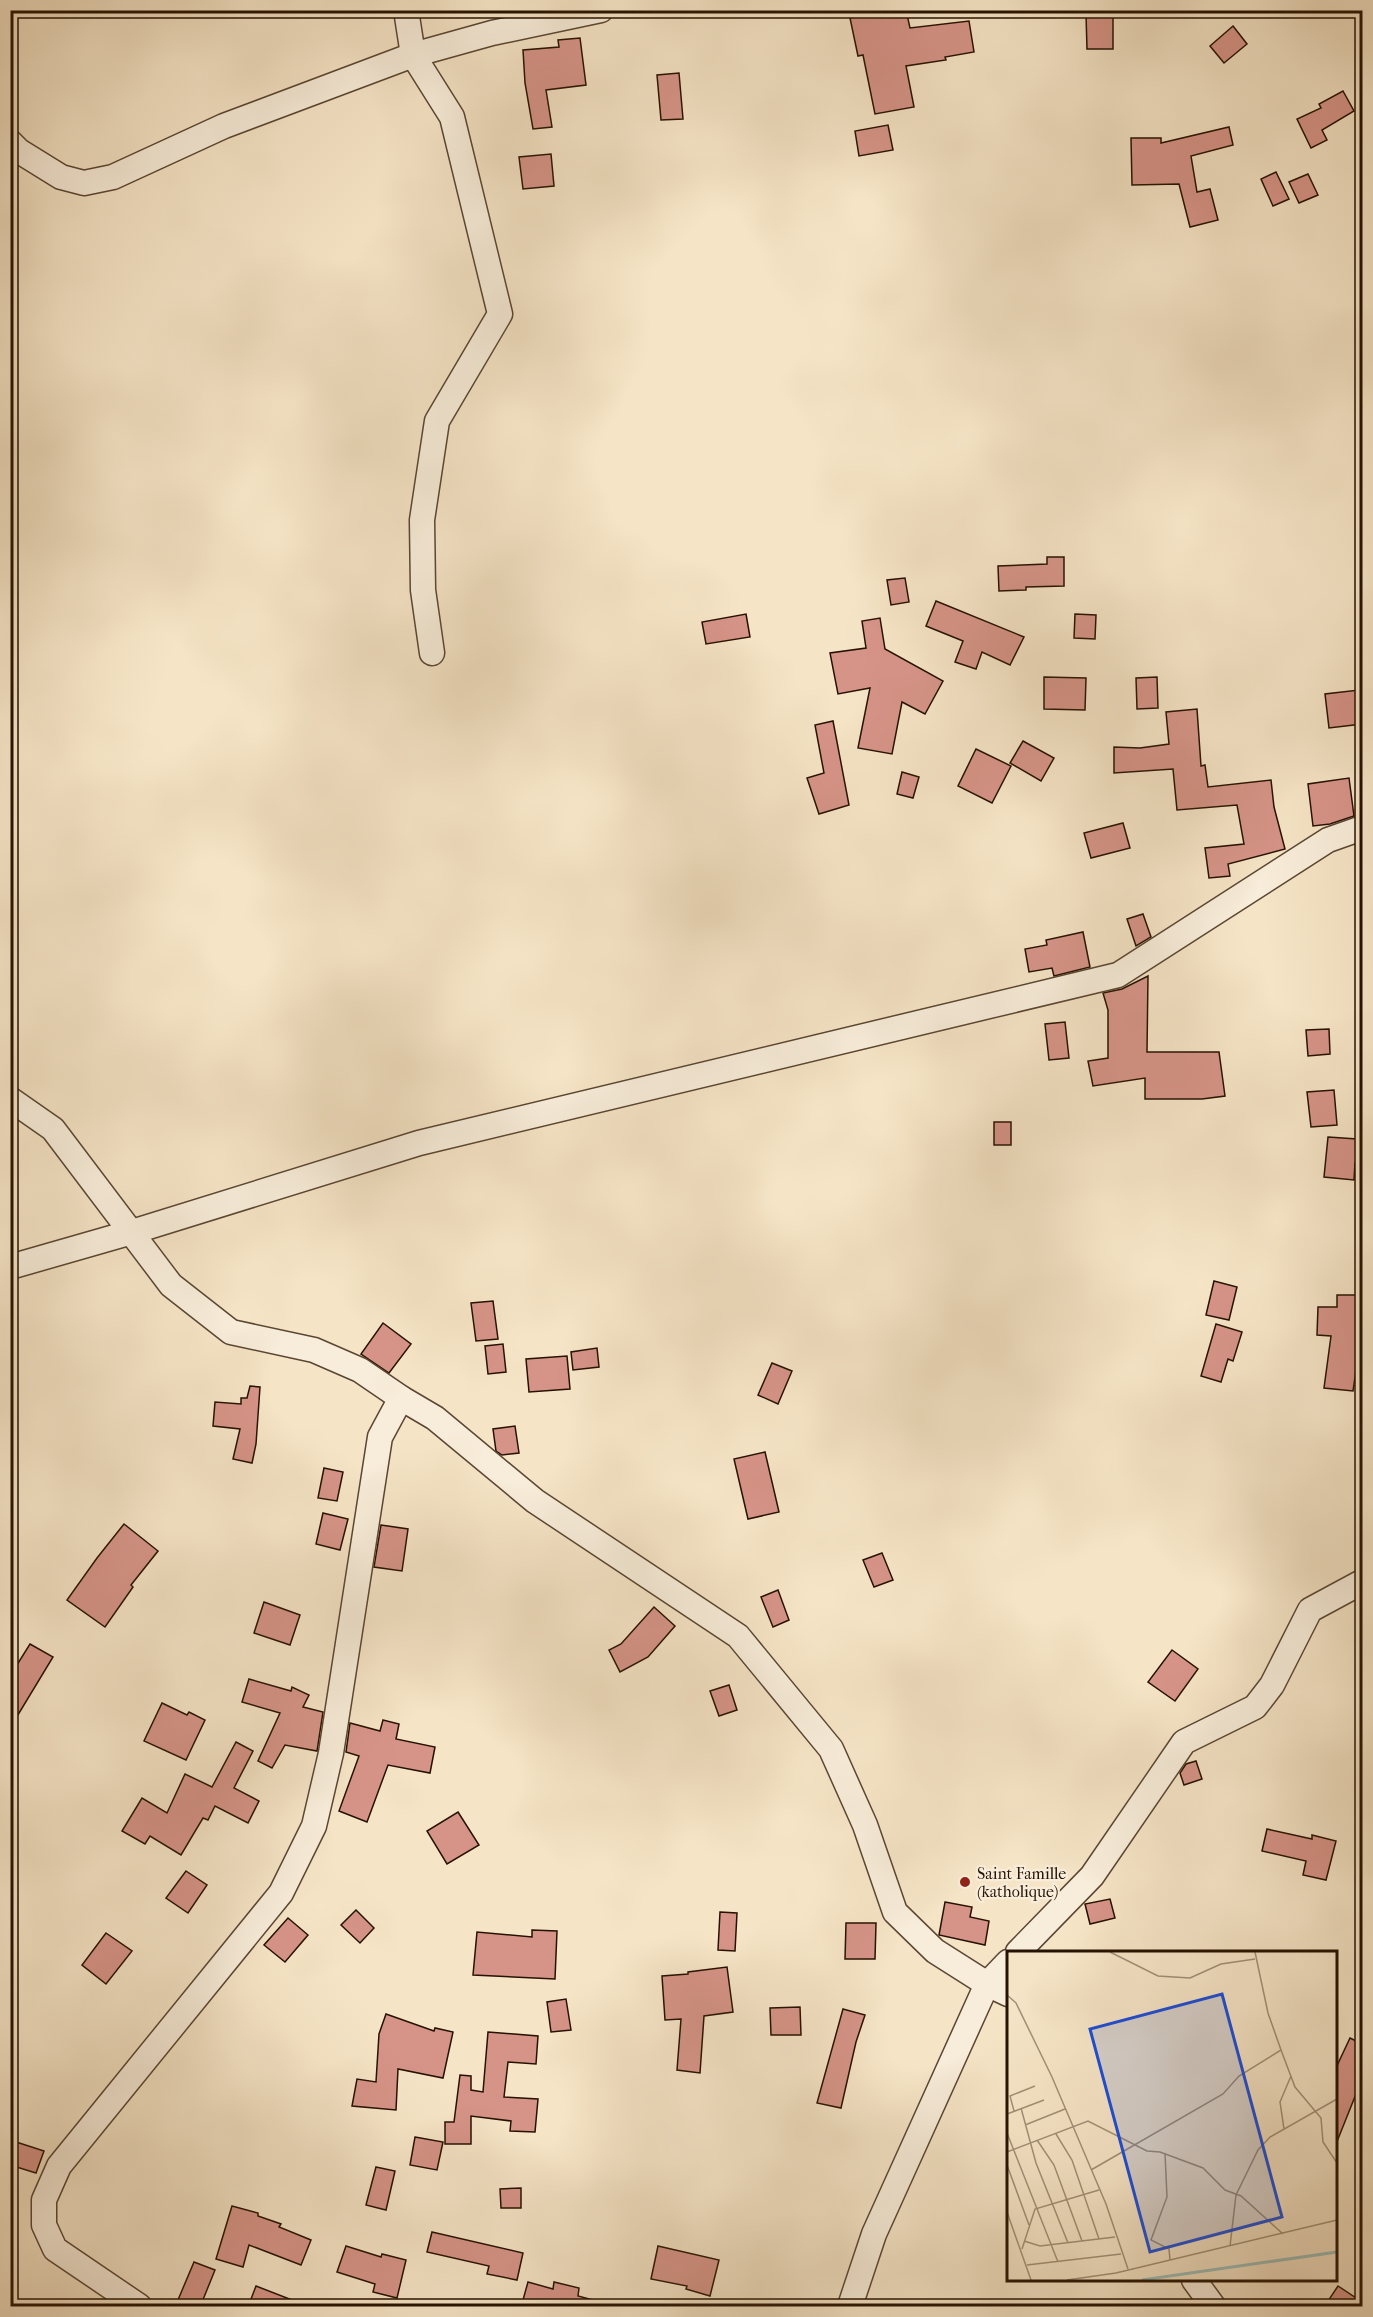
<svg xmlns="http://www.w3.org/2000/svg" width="1373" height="2317" viewBox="0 0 1373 2317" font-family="'IM FELL French Canon',serif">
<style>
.building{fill:#d69488;stroke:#261200;stroke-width:1.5}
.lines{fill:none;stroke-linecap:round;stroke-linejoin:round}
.minor-casing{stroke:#5a4632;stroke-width:27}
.minor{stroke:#f8edda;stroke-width:24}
.poi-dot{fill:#8f2418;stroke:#f8edda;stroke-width:2}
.labels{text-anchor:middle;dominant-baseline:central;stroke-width:4.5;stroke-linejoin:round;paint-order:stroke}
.poi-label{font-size:16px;fill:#261200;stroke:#f8edda;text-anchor:start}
.inset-river{fill:none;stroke:#9cbeb8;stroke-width:3}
.inset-road{fill:none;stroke:#a29077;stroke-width:1.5}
.view{fill:#1d4ed8;fill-opacity:0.15;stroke:#1d4ed8;stroke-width:3}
.inset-edge{fill:none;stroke:#261200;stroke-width:3}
</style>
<rect width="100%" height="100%" fill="#f5e4c6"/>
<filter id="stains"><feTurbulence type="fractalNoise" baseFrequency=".00333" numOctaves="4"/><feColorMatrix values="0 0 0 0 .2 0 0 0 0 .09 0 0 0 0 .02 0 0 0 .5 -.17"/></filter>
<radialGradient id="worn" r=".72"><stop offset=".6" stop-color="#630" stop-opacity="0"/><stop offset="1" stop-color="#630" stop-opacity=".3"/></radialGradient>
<g class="building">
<polygon points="886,10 906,10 910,28 969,21 974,52 945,57 946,60 906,66 914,107 875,114 863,55 858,56 850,18"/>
<polygon points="1113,13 1113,49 1087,49 1086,14"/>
<polygon points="1233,26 1247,44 1224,63 1210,46"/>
<polygon points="580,38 586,85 546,90 552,127 533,129 525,83 523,50 559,47 558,40"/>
<polygon points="679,73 683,119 661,120 657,75"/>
<polygon points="1343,91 1354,111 1322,130 1327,140 1311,148 1297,119 1321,108 1319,104"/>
<polygon points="888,125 893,150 859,156 855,131"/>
<polygon points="1229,127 1233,145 1191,156 1197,192 1210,189 1218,220 1190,227 1179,184 1132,185 1131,138 1161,138 1161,143"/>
<polygon points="551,154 554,186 523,189 519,157"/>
<polygon points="1276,172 1289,199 1273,206 1261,179"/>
<polygon points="1308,174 1318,195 1299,203 1289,182"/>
<polygon points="1047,557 1064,557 1064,586 1026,587 1026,590 999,591 998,566 1047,564"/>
<polygon points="905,578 909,602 891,605 887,580"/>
<polygon points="936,601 1024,637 1010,665 982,652 976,669 955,662 963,641 926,626"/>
<polygon points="746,614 750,637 706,644 702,622"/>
<polygon points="1075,614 1096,615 1095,639 1074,638"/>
<polygon points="880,618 885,649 943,681 925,714 902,702 892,754 858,748 870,688 838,694 830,653 866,648 862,621"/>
<polygon points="1044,677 1086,678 1085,710 1044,709"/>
<polygon points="1157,677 1158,708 1137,709 1136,678"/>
<polygon points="1359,690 1362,724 1329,728 1325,694"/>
<polygon points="1197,709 1201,766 1205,765 1208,787 1271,780 1274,807 1285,849 1228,864 1230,876 1209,878 1205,848 1244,844 1237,805 1177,810 1173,769 1114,773 1114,747 1140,748 1169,744 1166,712"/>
<polygon points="833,721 849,805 819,814 807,778 824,773 815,725"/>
<polygon points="1023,741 1054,758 1041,781 1010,763"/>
<polygon points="976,749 1011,766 992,803 958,786"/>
<polygon points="902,772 919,777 913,798 897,794"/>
<polygon points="1349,778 1354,816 1330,824 1313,826 1308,784"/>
<polygon points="1123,823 1130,848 1091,858 1084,833"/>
<polygon points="1143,914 1151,937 1136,946 1127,919"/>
<polygon points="1083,932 1090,967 1054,976 1052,968 1029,972 1025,949 1047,945 1046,940"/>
<polygon points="1148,976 1147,1052 1219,1052 1225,1096 1202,1099 1145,1099 1145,1078 1093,1086 1088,1061 1108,1058 1108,1010 1103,993 1122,989"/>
<polygon points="1065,1022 1069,1058 1049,1060 1045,1024"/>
<polygon points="1329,1029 1330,1054 1308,1056 1306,1030"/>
<polygon points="1334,1090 1337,1125 1311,1127 1307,1092"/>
<rect x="994" y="1122" width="17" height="23"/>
<polygon points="1328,1137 1357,1139 1357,1143 1362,1143 1362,1163 1355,1163 1354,1180 1324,1177"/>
<polygon points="1214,1281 1237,1287 1229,1320 1206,1315"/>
<polygon points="1337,1295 1362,1295 1362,1328 1353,1391 1324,1388 1331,1336 1317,1335 1318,1307 1337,1307"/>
<polygon points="493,1301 498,1339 476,1341 471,1303"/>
<polygon points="383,1323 411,1344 389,1373 361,1354"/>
<polygon points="1216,1324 1242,1332 1233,1361 1228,1359 1221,1382 1201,1376"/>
<polygon points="503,1344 506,1372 488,1374 485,1346"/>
<polygon points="597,1348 599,1367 573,1370 571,1352"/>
<polygon points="567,1356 570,1389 529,1392 526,1359"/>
<polygon points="772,1363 792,1371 778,1404 758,1395"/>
<polygon points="250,1386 260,1387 256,1444 252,1463 233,1459 240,1429 213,1426 215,1402 241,1404 241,1398 247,1398"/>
<polygon points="515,1426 519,1453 502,1455 496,1451 493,1429"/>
<polygon points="765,1452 779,1512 748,1519 734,1459"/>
<polygon points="324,1468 343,1472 337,1501 318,1498"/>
<polygon points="323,1513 348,1519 340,1550 316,1544"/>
<polygon points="124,1524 158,1551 131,1585 133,1587 105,1627 67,1600 97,1558"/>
<polygon points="381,1525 408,1529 402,1571 374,1567"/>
<polygon points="882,1553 893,1580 874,1587 863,1560"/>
<polygon points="778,1590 789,1620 773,1627 761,1597"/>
<polygon points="264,1602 300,1615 290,1645 254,1633"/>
<polygon points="654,1607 675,1626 648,1657 620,1672 609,1650 621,1644"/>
<polygon points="30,1644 53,1657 10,1728 10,1676"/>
<polygon points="1172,1650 1198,1669 1175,1701 1148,1682"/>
<polygon points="249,1679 291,1691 292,1687 309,1695 303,1707 323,1712 317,1751 285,1745 272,1768 258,1761 280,1713 242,1702"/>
<polygon points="729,1685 737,1710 719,1716 710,1691"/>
<polygon points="162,1703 187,1715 189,1712 205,1720 186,1760 144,1741"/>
<polygon points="383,1720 399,1724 396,1739 435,1747 430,1773 388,1765 367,1822 339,1811 359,1756 346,1752 350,1723 380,1731"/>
<polygon points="236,1742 253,1751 234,1788 259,1801 248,1823 215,1806 208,1820 203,1818 181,1855 150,1836 145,1844 122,1831 142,1798 167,1813 185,1774 212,1787"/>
<polygon points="1196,1761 1202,1779 1184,1785 1180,1773 1186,1764"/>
<polygon points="458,1812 479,1845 447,1864 427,1831"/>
<polygon points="1267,1829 1312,1839 1312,1835 1336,1841 1326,1880 1303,1875 1306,1861 1262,1851"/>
<polygon points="186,1871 207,1885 188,1913 166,1898"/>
<polygon points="1110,1899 1115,1918 1090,1924 1085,1904"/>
<polygon points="945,1902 972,1907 970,1917 989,1921 985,1945 939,1935"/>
<polygon points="356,1910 374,1928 360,1943 341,1925"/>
<polygon points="720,1912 737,1913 735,1951 718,1950"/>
<polygon points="288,1918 308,1935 285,1962 264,1945"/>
<polygon points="846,1923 876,1923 875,1959 845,1959"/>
<polygon points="532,1930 557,1931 555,1979 473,1975 477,1932 532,1937"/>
<polygon points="106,1933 132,1951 106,1984 82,1965"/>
<polygon points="727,1967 733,2012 704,2016 700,2073 677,2070 681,2019 665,2020 662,1976 688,1974 688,1972"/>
<polygon points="566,1999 571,2030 551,2032 547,2002"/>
<polygon points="800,2007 801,2035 771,2035 770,2008"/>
<polygon points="843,2009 865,2015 856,2042 841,2108 817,2103"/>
<polygon points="386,2014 434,2031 435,2028 453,2032 443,2078 398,2069 396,2110 352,2106 357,2079 376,2082 379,2034"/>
<polygon points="488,2032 538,2036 536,2064 508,2062 504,2097 538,2099 535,2132 510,2131 511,2121 471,2116 471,2144 445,2144 445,2122 454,2122 460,2075 471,2076 471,2090 483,2092"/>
<polygon points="1350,2038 1362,2044 1362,2079 1336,2144 1335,2070"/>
<polygon points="415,2137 443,2142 437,2170 410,2165"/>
<polygon points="10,2140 44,2151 36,2173 10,2165"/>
<polygon points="376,2167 395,2171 386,2210 366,2205"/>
<polygon points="521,2188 521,2208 501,2208 500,2189"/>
<polygon points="232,2206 258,2213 258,2216 281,2224 279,2227 311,2240 301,2265 249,2245 243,2267 216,2259"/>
<polygon points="432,2232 523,2253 517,2280 487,2274 489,2266 427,2252"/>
<polygon points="346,2246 381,2257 382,2254 406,2260 397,2298 373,2292 375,2284 337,2272"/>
<polygon points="658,2246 719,2260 710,2296 686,2289 687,2286 651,2279"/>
<polygon points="194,2262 215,2270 200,2307 175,2307"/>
<polygon points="528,2282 553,2289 554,2282 579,2288 578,2296 597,2301 596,2307 521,2307"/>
<polygon points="256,2286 305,2305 305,2307 248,2307"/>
<polygon points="1338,2286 1362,2302 1362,2307 1324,2307"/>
</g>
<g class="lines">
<g class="minor-casing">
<g id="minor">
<polyline points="406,10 413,55 452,117 500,314 437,421 422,520 423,590 432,653"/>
<polyline points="10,142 19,151 61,177 84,183 113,177 224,126 413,55 492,33 601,10"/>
<polyline points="10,1099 53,1129 171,1285 231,1332 314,1350 360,1370 401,1398 435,1418 535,1501 738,1636 831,1749 865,1825 895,1912 935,1951 987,1984 1008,1994"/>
<polyline points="10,1267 132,1232 419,1143 1118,975 1328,840 1362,828"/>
<polyline points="1018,1952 1092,1876 1184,1742 1255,1707 1272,1685 1310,1610 1362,1582"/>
<polyline points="1194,2280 1213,2306"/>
<polyline points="139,2306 55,2249 44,2225 44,2200 59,2166 281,1893 314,1826 331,1753 380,1437 401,1398"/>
<polyline points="850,2306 874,2234 987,1984 1008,1962"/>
</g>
</g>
<use href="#minor" class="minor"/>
</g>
<circle class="poi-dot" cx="965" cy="1882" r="6"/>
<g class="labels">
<g class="poi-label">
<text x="977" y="1873">Saint Famille<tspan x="977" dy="18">(katholique)</tspan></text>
</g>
</g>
<g transform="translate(1007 1951)">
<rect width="330" height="330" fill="#f5e4c6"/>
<path class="inset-river" d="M135,329L330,301"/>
<path class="inset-road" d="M103,1L151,25L183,27L214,13L248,8M0,44L9,52L45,126L99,253L121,318M274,99L288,136L314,167L316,191L330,212M14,157L29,212L61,292M7,160L3,145L28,135M0,163L37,149M18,174L58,158M277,178L273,151L284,125M0,182L51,311M49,183L65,209L92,288M30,189L47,214L75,290M0,201L81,170L140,200L153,201L196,217L218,239L234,245L276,283M158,202L160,246L144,289L162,298L163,309M0,214L22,274M84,219L216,143L232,125L274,99L261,62L248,1M0,261L24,329M17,290L33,295L108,286M223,295L229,244L251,199L263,186L330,148M15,298L28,258L92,239M20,314L114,303M60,329L109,322L330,269"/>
<path class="view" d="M215,43L275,266L143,301L83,78Z"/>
<rect width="330" height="330" class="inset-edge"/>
</g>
<rect width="1373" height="2317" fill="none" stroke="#f5e4c6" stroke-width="36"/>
<rect x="12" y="12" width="1349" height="2293" fill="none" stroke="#261200" stroke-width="3"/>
<rect x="18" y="18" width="1337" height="2281" fill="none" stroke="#261200" stroke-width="1.5"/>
<rect width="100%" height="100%" filter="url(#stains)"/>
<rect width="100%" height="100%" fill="url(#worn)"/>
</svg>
